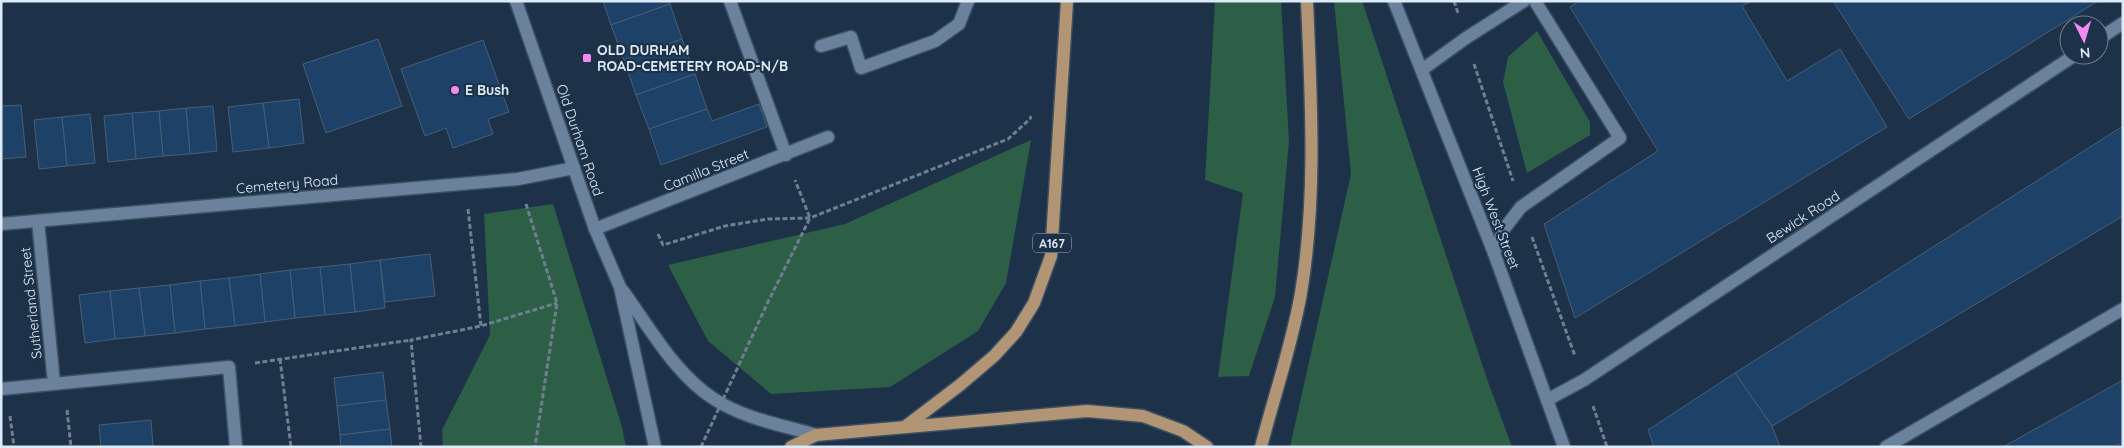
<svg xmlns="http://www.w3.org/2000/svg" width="2124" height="448" viewBox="0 0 2124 448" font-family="Quicksand,sans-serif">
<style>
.green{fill:#2d5f47}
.building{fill:#1e4267;stroke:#485e77}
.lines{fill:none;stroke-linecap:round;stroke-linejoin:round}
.lane-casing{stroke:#3d4f63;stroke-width:15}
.street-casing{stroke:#3d4f63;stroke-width:15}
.secondary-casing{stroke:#3d4f63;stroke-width:15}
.primary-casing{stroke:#3d4f63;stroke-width:15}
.path{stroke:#6d7f91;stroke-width:3;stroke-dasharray:5 2.5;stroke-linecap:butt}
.lane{stroke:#6b829d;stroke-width:12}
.street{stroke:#6b829d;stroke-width:12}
.secondary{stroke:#6b829d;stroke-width:12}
.primary{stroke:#b19574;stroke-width:12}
.path-bridge{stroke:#6d7f91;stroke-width:3;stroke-dasharray:5 2.5;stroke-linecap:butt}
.poi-dot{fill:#f38af1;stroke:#1d3248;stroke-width:2}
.labels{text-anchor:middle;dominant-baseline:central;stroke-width:4.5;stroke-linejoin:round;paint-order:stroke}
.shield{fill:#1d3248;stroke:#a3b3c3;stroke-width:1}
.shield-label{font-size:12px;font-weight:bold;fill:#ddeaf8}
.poi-label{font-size:14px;font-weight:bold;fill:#ddeaf8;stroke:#1d3248;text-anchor:start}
.street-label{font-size:14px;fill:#ddeaf8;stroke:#1d3248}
</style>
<rect width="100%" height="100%" fill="#1d3248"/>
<g class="green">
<polygon points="1215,1 1281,1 1289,141 1275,297 1249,376 1218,377 1243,193 1205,180"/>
<polygon points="1334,1 1362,1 1487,379 1512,447 1290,447 1351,174"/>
<polygon points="1537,31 1590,122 1590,135 1527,173 1503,82 1508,57"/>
<polygon points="1031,140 1006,283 978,331 890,387 771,394 708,341 668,265 845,224"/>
<polygon points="553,204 622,427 626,447 443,447 442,430 490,335 484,214"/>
</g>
<g class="building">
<polygon points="603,1 669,1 670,4 611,25"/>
<polygon points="1579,1 1751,1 1742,6 1787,81 1840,49 1887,127 1575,318 1544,224 1658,151 1570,7"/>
<polygon points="1833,1 2098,1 1909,119"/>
<polygon points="670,4 682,39 624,60 611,25"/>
<polygon points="378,39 402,106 326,133 303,64"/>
<polygon points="682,39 695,74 636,95 624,60"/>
<polygon points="483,40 509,112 488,119 493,134 453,148 446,128 425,136 401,69"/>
<polygon points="695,74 707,109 649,129 636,95"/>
<polygon points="299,99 304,143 269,148 263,103"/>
<polygon points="263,103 269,148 233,152 228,107"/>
<polygon points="759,104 767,127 661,165 649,129 707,109 712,121"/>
<polygon points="21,105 26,157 1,159 1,106"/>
<polygon points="213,106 217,151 190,154 186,108"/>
<polygon points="186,108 190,154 163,156 159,111"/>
<polygon points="159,111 163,156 136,159 132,113"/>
<polygon points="132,113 136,159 108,162 104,116"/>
<polygon points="90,114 95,163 67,166 62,117"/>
<polygon points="62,117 67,166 39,169 34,120"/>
<polygon points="2123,126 2123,216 1772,426 1735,373"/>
<polygon points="430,254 435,296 385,302 380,260"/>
<polygon points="380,260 385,308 355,312 350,264"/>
<polygon points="350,264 355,312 325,315 320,267"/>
<polygon points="320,267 325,315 295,318 290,270"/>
<polygon points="290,270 295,318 265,322 260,274"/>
<polygon points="260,274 265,322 235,326 229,278"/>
<polygon points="229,278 235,326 205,329 200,281"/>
<polygon points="200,281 205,329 175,333 170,285"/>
<polygon points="170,285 175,333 145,336 139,288"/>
<polygon points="139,288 145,336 115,339 110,291"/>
<polygon points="110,291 115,339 85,343 79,295"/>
<polygon points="383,372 386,400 337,406 334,378"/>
<polygon points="1735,373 1772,426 1780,447 1654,447 1648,430"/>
<polygon points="2123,380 2123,442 2114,447 2003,447"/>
<polygon points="386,400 390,429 340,435 337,406"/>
<polygon points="151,420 153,447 101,447 99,425"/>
<polygon points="390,429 392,447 341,447 340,435"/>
</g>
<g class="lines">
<g class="lane-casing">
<g id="lane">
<polyline points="730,1 786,155"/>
<polyline points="821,46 851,37 861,68 935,41 959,24 968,1"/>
<polyline points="595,229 828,137"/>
<polyline points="1494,253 1504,229 1521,207 1620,138 1535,1"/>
<polyline points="1886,447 2123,309"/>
</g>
</g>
<g class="street-casing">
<g id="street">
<polyline points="1394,1 1494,253 1564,447"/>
<polyline points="2099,39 2123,23"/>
<polyline points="1423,69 1466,38 1524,1"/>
<polyline points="38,221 54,383"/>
<polyline points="1,224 518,179 574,168"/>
<polyline points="1,389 229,367 236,447"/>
<polyline points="1547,400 1584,380 2075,55"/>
</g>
</g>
<g class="secondary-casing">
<g id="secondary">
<polyline points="516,1 595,229 620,287 655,447"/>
<path d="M623,291C650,328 675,374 714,399C745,419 782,425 816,435"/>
</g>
</g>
<g class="primary-casing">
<g id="primary">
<polyline points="906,426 960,385 994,356 1016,332 1034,303 1051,256 1067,1"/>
<polyline points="791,447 816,435 1087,411 1143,416 1183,431 1207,447"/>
<path d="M1261,447C1274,396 1292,345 1301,293C1317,197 1311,98 1307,1"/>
</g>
</g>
<g class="path">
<polyline points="1454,1 1458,13"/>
<polyline points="1474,64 1513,181"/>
<polyline points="526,204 557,303 535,447"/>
<polyline points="468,209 481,326"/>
<polyline points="658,234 663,245 725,226 768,219 810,218 1008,139 1030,119 1031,116"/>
<polyline points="1532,237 1575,356"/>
<polyline points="767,304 810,218 795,180"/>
<polyline points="280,359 291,447"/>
<polyline points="255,363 411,340"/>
<polyline points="1593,406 1607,447"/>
<polyline points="67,410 71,447"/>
<polyline points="10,416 14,447"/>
<polyline points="421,447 411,340 481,326 557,303"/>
</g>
<use href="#lane" class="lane"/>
<use href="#street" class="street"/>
<use href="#secondary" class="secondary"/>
<use href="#primary" class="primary"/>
<polyline class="path-bridge" points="701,447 767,304"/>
</g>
<g class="poi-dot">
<rect x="582" y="53" width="10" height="10" rx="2.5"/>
<circle cx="455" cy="90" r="5"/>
</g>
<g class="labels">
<rect class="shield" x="1033" y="233.5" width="38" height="19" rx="4"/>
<g class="shield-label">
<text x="1052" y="243">A167</text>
</g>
<g class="poi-label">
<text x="597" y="50">OLD DURHAM<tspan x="597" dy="16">ROAD-CEMETERY ROAD-N/B</tspan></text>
<text x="465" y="90">E Bush</text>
</g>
<g class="street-label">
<text transform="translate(580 140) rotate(71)">Old Durham Road</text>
<text transform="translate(706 170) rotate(-22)">Camilla Street</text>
<text transform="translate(287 184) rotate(-5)">Cemetery Road</text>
<text transform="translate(1803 217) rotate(-33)">Bewick Road</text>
<text transform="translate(1496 218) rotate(69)">High West Street</text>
<text transform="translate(31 303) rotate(-96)">Sutherland Street</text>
</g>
</g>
<rect width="2124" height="448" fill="none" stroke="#ddeaf8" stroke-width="5"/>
<g transform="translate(2084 40) rotate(175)"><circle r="24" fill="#1d3248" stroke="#6a7c8e"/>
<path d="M0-4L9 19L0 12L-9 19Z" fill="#f38af1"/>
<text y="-8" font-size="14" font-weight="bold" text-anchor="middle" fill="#ddeaf8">N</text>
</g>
</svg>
